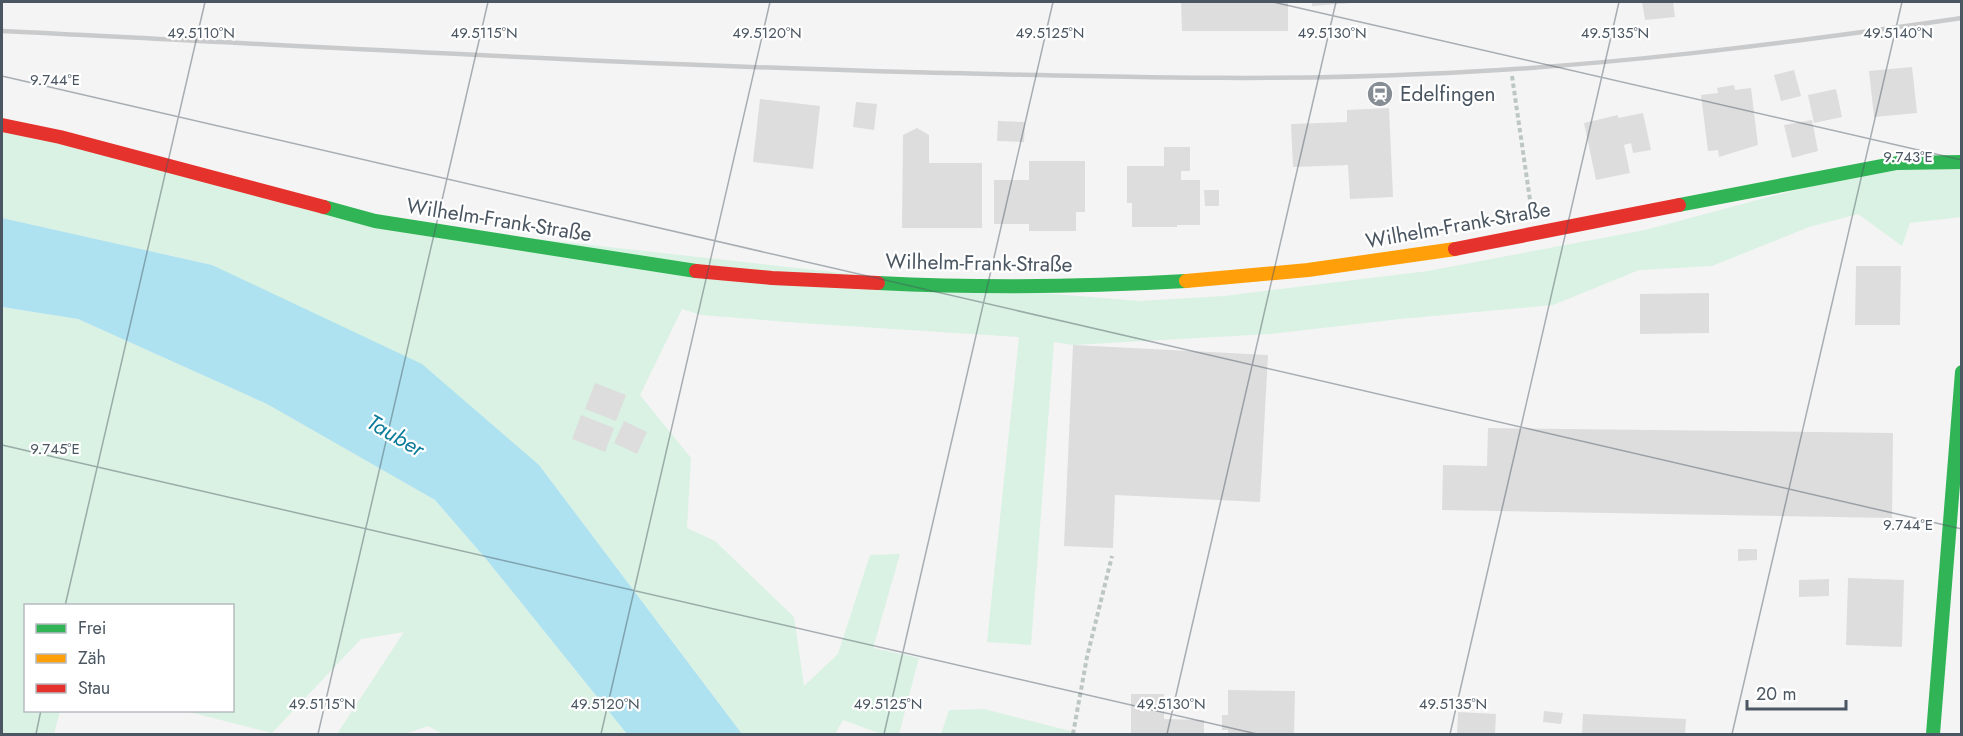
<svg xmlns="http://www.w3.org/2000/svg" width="1963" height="736" viewBox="0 0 1963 736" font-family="Jost,sans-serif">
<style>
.green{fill:#d9f2e3}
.water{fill:#aee2f0}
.building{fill:#ddddde}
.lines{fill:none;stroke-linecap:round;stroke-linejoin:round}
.path{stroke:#bcc7c4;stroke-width:4;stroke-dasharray:4.5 3;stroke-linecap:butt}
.fast{stroke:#30b455;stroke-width:14}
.slow{stroke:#ff9f0a;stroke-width:14}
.jam{stroke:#e5322d;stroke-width:14}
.rail{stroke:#c9cacc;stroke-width:4.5}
.ticks{fill:none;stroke:#4a5661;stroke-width:1.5;stroke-opacity:0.45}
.labels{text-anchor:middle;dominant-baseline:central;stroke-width:4.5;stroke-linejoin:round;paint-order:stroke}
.poi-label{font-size:21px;fill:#4a5661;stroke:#fff;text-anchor:start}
.street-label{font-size:21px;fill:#4a5661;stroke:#fff}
.water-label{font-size:22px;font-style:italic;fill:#0c7c9b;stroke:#fff}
.ticks-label{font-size:15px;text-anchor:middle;fill:#4a5661;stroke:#fff;stroke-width:4.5;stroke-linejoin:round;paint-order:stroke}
</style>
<rect width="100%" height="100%" fill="#f4f4f4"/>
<g class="green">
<polygon points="2,125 375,221 968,287 1140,301 1224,296 1428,271 1645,230 1897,163 1962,162 1961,217 1910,223 1902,246 1858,214 1809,227 1712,266 1639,270 1553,305 1400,319 1269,334 1073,345 1054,342 1031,645 987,642 1019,337 801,323 701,315 682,309 640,395 691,458 687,528 715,541 794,617 804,686 838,654 870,555 900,554 873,648 919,658 899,734 881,734 843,720 835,734 742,734 539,465 212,265 2,218"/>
<polygon points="2,307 78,319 267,404 435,500 486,559 627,734 443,734 428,726 405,734 337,734 404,632 361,639 272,733 186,711 232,710 232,606 26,606 26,710 60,711 54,734 2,734"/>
<polygon points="984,709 1074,732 1073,734 941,734 949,710"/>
</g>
<polygon class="water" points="2,218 212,265 422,364 539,465 742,734 627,734 486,559 435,500 267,404 78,319 2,307"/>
<g class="building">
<polygon points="1181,2 1288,2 1288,31 1182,31"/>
<polygon points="1312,2 1352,2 1352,3 1312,6"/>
<polygon points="1642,2 1673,2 1675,17 1645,20"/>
<polygon points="1912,67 1917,113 1874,117 1869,71"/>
<polygon points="1794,70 1801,96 1781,101 1774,75"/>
<polygon points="1734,85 1735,90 1751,88 1758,145 1719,157 1718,150 1708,151 1701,95 1718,93 1717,88"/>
<polygon points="1836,89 1842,117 1814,123 1808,95"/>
<polygon points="760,99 820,106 813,169 753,162"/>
<polygon points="856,102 877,104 874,130 853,127"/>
<polygon points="1389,108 1393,197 1350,199 1348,165 1293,167 1291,124 1347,122 1347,110"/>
<polygon points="1643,113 1651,150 1633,153 1631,143 1624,145 1630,173 1596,180 1584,123 1618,115 1618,118"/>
<polygon points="1812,120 1818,151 1792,158 1784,125"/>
<polygon points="998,121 1025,122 1024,142 997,141"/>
<polygon points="917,128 929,135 929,163 982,163 982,228 902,228 903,135"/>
<polygon points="1164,147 1190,147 1190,171 1181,171 1181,180 1200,180 1200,225 1177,225 1177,227 1132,227 1132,203 1127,203 1127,166 1164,166"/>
<polygon points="1029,161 1085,161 1085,212 1076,212 1076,231 1029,231 1029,224 994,224 994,180 1029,180"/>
<polygon points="1204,190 1219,190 1219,206 1205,206"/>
<polygon points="1856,266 1901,266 1900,325 1855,325"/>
<polygon points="1709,293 1709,333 1640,334 1640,294"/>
<polygon points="1073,345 1268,355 1260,502 1115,495 1113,548 1064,546"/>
<polygon points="595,383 626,395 616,421 585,409"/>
<polygon points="581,415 614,428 605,452 572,439"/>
<polygon points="624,421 647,432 637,454 614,443"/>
<polygon points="1488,428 1893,433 1892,518 1442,510 1443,465 1487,466"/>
<polygon points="1738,549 1757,549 1757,560 1738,561"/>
<polygon points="1848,578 1904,580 1902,647 1846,645"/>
<polygon points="1829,579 1829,596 1799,597 1799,580"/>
<polygon points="1228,690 1295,691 1294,734 1228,734 1228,730 1222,730 1222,715 1228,715"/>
<polygon points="1131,694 1164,694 1164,719 1204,720 1204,734 1131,734"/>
<polygon points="1544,711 1563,713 1561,724 1543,722"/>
<polygon points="1458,712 1496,714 1495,734 1457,734"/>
<polygon points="1583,714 1686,719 1685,734 1582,734"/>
</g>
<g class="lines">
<g class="path">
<polyline points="1512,76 1530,200"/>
<polyline points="1073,734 1087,657 1112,556"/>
</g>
<g class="fast">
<polyline points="1679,205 1897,163 1962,162"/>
<polyline points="324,207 375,221 696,271"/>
<path d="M878,283C981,288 1083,287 1186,281"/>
<polyline points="1933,734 1962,372"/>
</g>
<polyline class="slow" points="1186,281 1308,270 1455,249"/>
<g class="jam">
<polyline points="2,125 60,137 324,207"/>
<polyline points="1455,249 1679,205"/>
<polyline points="696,271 772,278 878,283"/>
</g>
<path class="rail" d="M2,31C330,47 659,67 988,74C1132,77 1277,81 1422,74C1602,67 1783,44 1962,18"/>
</g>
<path class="ticks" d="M1273,2L1962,160M2,76L1962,529M2,445L1257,734M65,606L205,2M36,734L41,710M318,734L488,2M601,734L770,2M884,734L1053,2M1167,734L1336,2M1450,734L1619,2M1732,734L1902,2"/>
<defs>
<g id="station-disc" transform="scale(1.35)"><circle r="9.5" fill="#868d94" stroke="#fff"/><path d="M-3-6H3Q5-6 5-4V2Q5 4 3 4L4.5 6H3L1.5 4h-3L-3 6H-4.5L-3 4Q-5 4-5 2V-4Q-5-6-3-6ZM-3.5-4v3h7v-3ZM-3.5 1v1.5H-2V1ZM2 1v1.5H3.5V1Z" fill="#fff"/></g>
</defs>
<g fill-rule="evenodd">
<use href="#station-disc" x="1380" y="94"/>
</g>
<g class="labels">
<g class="poi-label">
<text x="1400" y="94">Edelfingen</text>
</g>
<g class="street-label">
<text transform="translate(499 220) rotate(9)">Wilhelm-Frank-Straße</text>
<text transform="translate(1458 225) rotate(-10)">Wilhelm-Frank-Straße</text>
<text transform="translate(979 263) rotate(1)">Wilhelm-Frank-Straße</text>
</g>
<g class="water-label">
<text transform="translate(396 435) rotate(30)">Tauber</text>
</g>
</g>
<g class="ticks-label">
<text x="201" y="38">49.5110°N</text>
<text x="484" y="38">49.5115°N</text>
<text x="767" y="38">49.5120°N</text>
<text x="1050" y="38">49.5125°N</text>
<text x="1332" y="38">49.5130°N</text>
<text x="1615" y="38">49.5135°N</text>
<text x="1898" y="38">49.5140°N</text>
<text x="55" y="85">9.744°E</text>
<text x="1908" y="162">9.743°E</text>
<text x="55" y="454">9.745°E</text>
<text x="1908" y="530">9.744°E</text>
<text x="322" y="709">49.5115°N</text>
<text x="605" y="709">49.5120°N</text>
<text x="888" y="709">49.5125°N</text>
<text x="1171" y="709">49.5130°N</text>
<text x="1453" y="709">49.5135°N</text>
</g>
<rect width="1963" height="736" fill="none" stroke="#4a5661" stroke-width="6"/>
<rect x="24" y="604" width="210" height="108" fill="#ffffff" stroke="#b7bbc0" stroke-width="1.5"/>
<rect x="36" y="624" width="30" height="9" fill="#30b455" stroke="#b7bbc0" stroke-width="1.5"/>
<text x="78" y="634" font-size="18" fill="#4a5661">Frei</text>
<rect x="36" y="654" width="30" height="9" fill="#ff9f0a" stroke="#b7bbc0" stroke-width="1.5"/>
<text x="78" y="664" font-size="18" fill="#4a5661">Zäh</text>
<rect x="36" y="684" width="30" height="9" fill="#e5322d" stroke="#b7bbc0" stroke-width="1.5"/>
<text x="78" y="694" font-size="18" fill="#4a5661">Stau</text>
<path d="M1747 700v9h99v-9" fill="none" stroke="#4a5661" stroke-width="3"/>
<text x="1756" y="700" font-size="18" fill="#4a5661" stroke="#ffffff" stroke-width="4.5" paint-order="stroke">20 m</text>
</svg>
